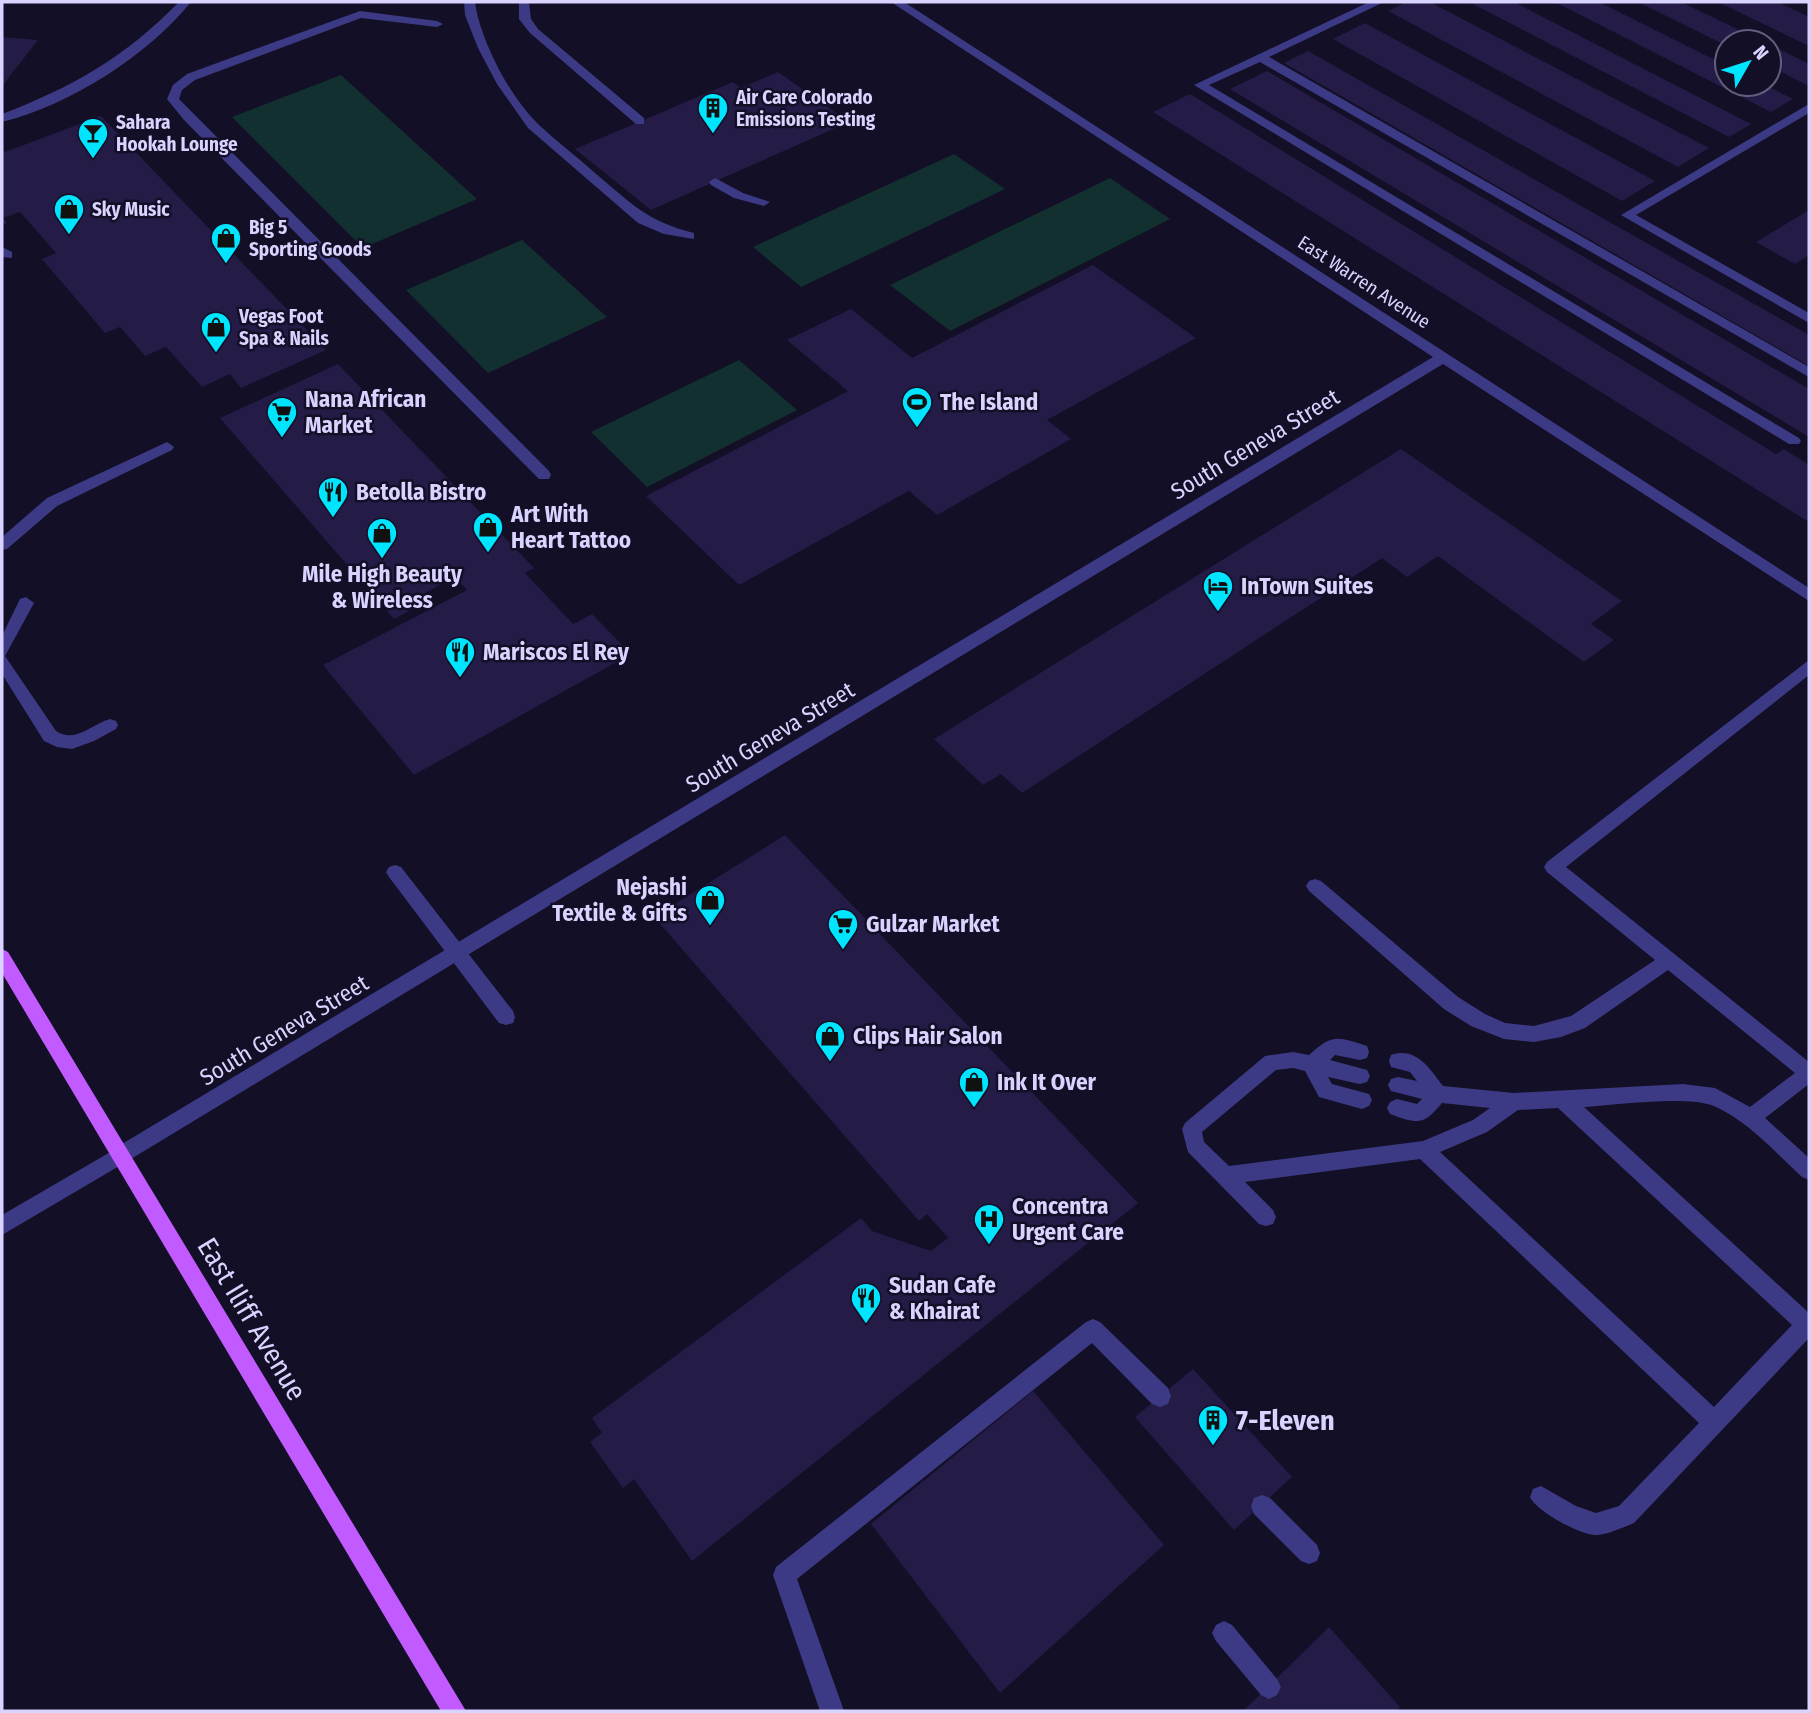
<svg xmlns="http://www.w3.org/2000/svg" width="1811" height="1713" viewBox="0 0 1811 1713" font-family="'Fira Sans Condensed',sans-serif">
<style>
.green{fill:#12302f}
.building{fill:#241b47}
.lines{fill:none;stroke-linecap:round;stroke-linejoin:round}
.lane{fill:#3d3a85;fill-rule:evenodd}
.street{fill:#3d3a85;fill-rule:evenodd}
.primary{fill:#c25bff;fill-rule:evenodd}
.labels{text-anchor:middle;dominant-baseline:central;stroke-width:5;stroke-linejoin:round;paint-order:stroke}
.far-poi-label{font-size:19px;font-weight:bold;fill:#d9d4ff;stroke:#130f26;text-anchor:start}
.far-street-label{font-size:19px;fill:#d9d4ff;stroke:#130f26}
.poi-label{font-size:23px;font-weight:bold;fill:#d9d4ff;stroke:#130f26;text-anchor:start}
.street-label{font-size:23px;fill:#d9d4ff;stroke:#130f26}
.near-street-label{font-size:28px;fill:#d9d4ff;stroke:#130f26}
.near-poi-label{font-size:28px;font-weight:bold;fill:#d9d4ff;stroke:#130f26;text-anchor:start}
</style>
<rect width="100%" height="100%" fill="#130f26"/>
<g class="green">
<polygon points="341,75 477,199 363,248 232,117"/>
<polygon points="954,154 1005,189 801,287 753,247"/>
<polygon points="1110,178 1170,219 950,331 890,285"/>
<polygon points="522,240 607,317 488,373 406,290"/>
<polygon points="739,360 797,410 647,487 591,432"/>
</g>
<g class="building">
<polygon points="1407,2 1430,2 1709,148 1678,167 1388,11"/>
<polygon points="1469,2 1514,2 1751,124 1729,137"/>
<polygon points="1555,2 1599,2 1727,66 1727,84 1763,84 1793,99 1771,112"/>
<polygon points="1638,2 1681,2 1764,42 1727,42 1727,46"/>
<polygon points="1718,2 1778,2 1809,17 1809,46"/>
<polygon points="1365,23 1655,181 1622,201 1333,39"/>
<polygon points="2,37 38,40 2,86"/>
<polygon points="1769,44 1809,64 1809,86 1769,66"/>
<polygon points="1308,51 1809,335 1809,366 1284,63"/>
<polygon points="1267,71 1809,389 1809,437 1230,89"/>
<polygon points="778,72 849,122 651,210 575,149 733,82 741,88"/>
<polygon points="1190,94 1776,454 1784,449 1809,465 1809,520 1807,521 1153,112"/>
<polygon points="101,116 326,350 241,388 230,374 202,387 166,347 145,356 120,327 105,333 42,259 56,253 20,212 3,218 7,223 2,225 2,148 5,152"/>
<polygon points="1809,210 1809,255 1795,264 1756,242"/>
<polygon points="1093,265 1196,338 1047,420 1071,439 937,515 909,491 739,585 646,496 848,391 787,340 851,309 912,358"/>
<polygon points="338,364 534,568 525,573 573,624 592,614 631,654 414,775 323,665 467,590 455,577 412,600 418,606 394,619 220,418"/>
<polygon points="1401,449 1622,601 1591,624 1614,640 1584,662 1438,556 1407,577 1382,558 1022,793 1001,774 983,785 934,739"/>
<polygon points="785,835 1138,1203 692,1561 634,1479 623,1488 590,1442 602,1433 592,1418 861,1218 872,1231 931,1251 948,1238 927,1214 919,1221 654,917"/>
<polygon points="1193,1369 1292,1477 1234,1530 1135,1417"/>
<polygon points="1033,1391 1164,1545 1000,1693 871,1524"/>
<polygon points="1329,1627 1400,1707 1396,1711 1243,1711"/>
</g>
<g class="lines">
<g class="lane">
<path d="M179,2H191C147,56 70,105 2,122V114C73,87 125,57 179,2Z"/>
<path d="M464,2H475C480,40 510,97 538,124C556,141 576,156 595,173C631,203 646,221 694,233V239L664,234L638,223L528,128L497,84L478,48L465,15Z"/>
<polygon points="519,2 529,2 531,19 538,29 644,118 644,124 636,124 530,33 519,19"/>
<polygon points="1369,2 1384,2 1269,57 1809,367 1809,377 1260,62 1209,85 1799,438 1801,441 1799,444 1789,444 1194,85"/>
<polygon points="360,11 437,21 443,24 437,27 361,18 195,80 182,90 179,99 549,471 551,475 549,479 539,479 184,120 167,99 173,85 187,74"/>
<polygon points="1809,104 1809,113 1636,215 1809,313 1809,323 1621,215"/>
<polygon points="715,178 743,193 770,202 764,206 734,198 711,185 709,182"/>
<polygon points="2,247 12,252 12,258 2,257"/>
<polygon points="167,442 174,447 172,450 57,506 7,549 2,550 2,537 47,498"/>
<path d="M26,597L34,603L5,656L56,731C75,744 92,724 110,719L116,721L118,725L116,729L94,741L72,749L57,747L44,741L2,674V636L20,599Z"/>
<path d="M1809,660V675L1566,867L1809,1062V1084L1765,1118L1809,1158V1180L1802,1177C1775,1152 1748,1121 1714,1106C1687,1095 1615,1105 1584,1107L1809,1313V1338L1634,1523C1624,1527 1607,1535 1596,1535C1580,1535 1536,1511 1530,1497L1533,1489L1541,1486L1576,1506L1596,1513L1619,1506L1699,1423L1420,1159L1245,1182L1273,1210L1276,1217L1273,1224L1266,1226L1259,1224L1188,1152L1182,1129L1185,1123L1265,1056L1293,1052L1309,1055C1332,1034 1337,1036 1367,1046L1369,1052L1367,1058L1360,1060L1335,1055L1330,1060L1367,1070L1370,1076L1367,1082L1360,1084L1328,1077L1332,1084L1369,1094L1372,1100L1369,1106L1362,1109L1319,1097L1305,1071L1293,1068L1276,1070L1202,1132L1204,1142L1229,1166L1423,1141L1473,1120L1490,1108L1442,1103C1423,1126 1418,1124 1390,1114L1387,1108L1390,1102L1397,1099L1417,1104L1422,1099L1391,1091L1388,1085L1391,1079L1398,1077L1417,1081L1410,1072L1391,1067L1389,1061L1391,1055C1416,1046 1430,1069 1443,1086L1514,1093L1683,1084L1715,1088L1750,1107L1795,1073L1668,970L1585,1028L1561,1037L1534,1042L1504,1039L1471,1026L1444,1009L1309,891L1306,886L1309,881L1315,879L1321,881L1458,997L1485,1014L1505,1023L1534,1026L1571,1016L1655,960L1547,872L1544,867L1547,862ZM1558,1108L1792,1325L1714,1407L1440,1152L1487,1132L1518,1110Z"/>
<polygon points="395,865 401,867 513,1011 515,1017 513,1023 506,1025 499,1023 389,877 386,872 389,867"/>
<polygon points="119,1147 126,1150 129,1156 126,1162 2,1235 2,1215"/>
<polygon points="1093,1319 1100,1322 1168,1388 1171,1396 1168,1404 1160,1407 1152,1404 1092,1343 797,1579 844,1711 820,1711 773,1575 776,1567 1086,1322"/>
<polygon points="1262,1495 1270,1498 1317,1545 1320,1553 1317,1561 1309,1564 1301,1561 1254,1514 1251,1506 1254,1498"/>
<polygon points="1224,1621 1232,1625 1277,1679 1281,1687 1277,1695 1269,1699 1261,1695 1216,1641 1212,1633 1216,1625"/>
</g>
<polygon class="street" points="891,2 904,2 1809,588 1809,601 1443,364 126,1162 119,1165 112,1162 109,1156 112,1150 1433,357"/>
<polygon class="primary" points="2,949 8,952 466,1711 441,1711 2,973"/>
</g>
<defs>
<g id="building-pin" transform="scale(1.575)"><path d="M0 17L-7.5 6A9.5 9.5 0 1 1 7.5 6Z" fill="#00e5ff" stroke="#130f26"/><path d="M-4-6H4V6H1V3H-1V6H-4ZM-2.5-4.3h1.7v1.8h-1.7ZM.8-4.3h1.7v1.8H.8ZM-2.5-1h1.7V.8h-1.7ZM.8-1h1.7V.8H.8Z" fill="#111"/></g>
<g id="bar-pin" transform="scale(1.575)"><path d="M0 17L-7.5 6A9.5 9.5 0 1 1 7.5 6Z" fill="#00e5ff" stroke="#130f26"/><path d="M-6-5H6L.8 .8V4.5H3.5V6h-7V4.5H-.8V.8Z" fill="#111"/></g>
<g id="shop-pin" transform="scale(1.575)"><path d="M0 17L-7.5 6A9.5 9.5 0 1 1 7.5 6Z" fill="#00e5ff" stroke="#130f26"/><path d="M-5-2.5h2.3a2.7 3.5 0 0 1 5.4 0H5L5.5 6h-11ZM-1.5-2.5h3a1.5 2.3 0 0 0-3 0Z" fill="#111"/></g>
<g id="stadium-pin" transform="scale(1.575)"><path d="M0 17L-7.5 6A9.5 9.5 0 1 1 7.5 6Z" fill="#00e5ff" stroke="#130f26"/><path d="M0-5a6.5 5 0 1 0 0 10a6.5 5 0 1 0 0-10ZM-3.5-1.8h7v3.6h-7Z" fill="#111"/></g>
<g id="supermarket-pin" transform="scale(1.575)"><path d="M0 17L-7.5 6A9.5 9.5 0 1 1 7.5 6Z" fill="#00e5ff" stroke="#130f26"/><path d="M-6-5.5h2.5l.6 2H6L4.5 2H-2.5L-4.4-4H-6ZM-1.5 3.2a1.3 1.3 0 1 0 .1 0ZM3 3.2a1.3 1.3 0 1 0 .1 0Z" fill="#111"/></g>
<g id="restaurant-pin" transform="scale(1.575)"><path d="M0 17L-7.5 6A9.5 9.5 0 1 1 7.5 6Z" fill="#00e5ff" stroke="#130f26"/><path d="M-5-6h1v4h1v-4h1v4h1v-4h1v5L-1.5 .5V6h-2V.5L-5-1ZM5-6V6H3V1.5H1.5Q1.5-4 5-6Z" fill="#111"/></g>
<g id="hotel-pin" transform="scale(1.575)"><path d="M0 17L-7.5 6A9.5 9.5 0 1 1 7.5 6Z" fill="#00e5ff" stroke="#130f26"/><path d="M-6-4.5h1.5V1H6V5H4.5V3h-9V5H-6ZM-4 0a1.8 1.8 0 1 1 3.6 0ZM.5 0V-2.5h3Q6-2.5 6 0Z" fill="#111"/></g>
<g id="hospital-pin" transform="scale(1.575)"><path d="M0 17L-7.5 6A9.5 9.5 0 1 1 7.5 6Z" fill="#00e5ff" stroke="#130f26"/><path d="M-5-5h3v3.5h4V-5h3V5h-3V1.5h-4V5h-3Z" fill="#111"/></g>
</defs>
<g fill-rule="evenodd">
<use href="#building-pin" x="713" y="108"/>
<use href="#bar-pin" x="93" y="133"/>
<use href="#shop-pin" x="69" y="209"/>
<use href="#shop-pin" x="226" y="238"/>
<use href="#shop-pin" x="216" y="327"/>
<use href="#stadium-pin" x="917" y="402"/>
<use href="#supermarket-pin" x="282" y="412"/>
<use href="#restaurant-pin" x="333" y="492"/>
<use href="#shop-pin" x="488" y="527"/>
<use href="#shop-pin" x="382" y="533"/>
<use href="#hotel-pin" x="1218" y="586"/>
<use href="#restaurant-pin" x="460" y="652"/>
<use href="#shop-pin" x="710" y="900"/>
<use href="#supermarket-pin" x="843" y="924"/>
<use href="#shop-pin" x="830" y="1036"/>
<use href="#shop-pin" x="974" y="1082"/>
<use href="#hospital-pin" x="989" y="1219"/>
<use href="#restaurant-pin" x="866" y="1298"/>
<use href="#building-pin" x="1213" y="1420"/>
</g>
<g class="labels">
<g class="far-poi-label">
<text x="736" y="97">Air Care Colorado<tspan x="736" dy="22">Emissions Testing</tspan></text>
<text x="116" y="122">Sahara<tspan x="116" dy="22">Hookah Lounge</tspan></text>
<text x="92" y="209">Sky Music</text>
<text x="249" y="227">Big 5<tspan x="249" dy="22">Sporting Goods</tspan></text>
<text x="239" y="316">Vegas Foot<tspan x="239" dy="22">Spa &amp; Nails</tspan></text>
</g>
<g class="far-street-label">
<text transform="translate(1364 282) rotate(33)">East Warren Avenue</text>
</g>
<g class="poi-label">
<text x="305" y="399">Nana African<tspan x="305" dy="26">Market</tspan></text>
<text x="940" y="402">The Island</text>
<text x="356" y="492">Betolla Bistro</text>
<text x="511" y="514">Art With<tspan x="511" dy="26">Heart Tattoo</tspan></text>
<text x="382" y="574" text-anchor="middle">Mile High Beauty<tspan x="382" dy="26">&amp; Wireless</tspan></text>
<text x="1241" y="586">InTown Suites</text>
<text x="483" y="652">Mariscos El Rey</text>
<text x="687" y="887" text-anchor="end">Nejashi<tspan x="687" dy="26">Textile &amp; Gifts</tspan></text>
<text x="866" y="924">Gulzar Market</text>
<text x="853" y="1036">Clips Hair Salon</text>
<text x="997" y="1082">Ink It Over</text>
<text x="1012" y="1206">Concentra<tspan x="1012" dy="26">Urgent Care</tspan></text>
<text x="889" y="1285">Sudan Cafe<tspan x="889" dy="26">&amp; Khairat</tspan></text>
</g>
<g class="street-label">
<text transform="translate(1255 444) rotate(-31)">South Geneva Street</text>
<text transform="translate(770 737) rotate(-31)">South Geneva Street</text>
<text transform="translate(284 1030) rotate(-31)">South Geneva Street</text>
</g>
<g class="near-street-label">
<text transform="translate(252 1319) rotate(59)">East Iliff Avenue</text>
</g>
<g class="near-poi-label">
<text x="1236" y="1420">7-Eleven</text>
</g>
</g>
<rect width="1811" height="1713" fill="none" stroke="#d9d4ff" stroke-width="7"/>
<g transform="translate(1748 63) rotate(51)"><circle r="33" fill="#130f26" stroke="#625e7d" stroke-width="2"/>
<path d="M0-5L12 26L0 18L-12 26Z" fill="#00e5ff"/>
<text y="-10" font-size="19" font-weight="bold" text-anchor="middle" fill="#d9d4ff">N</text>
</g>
</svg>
